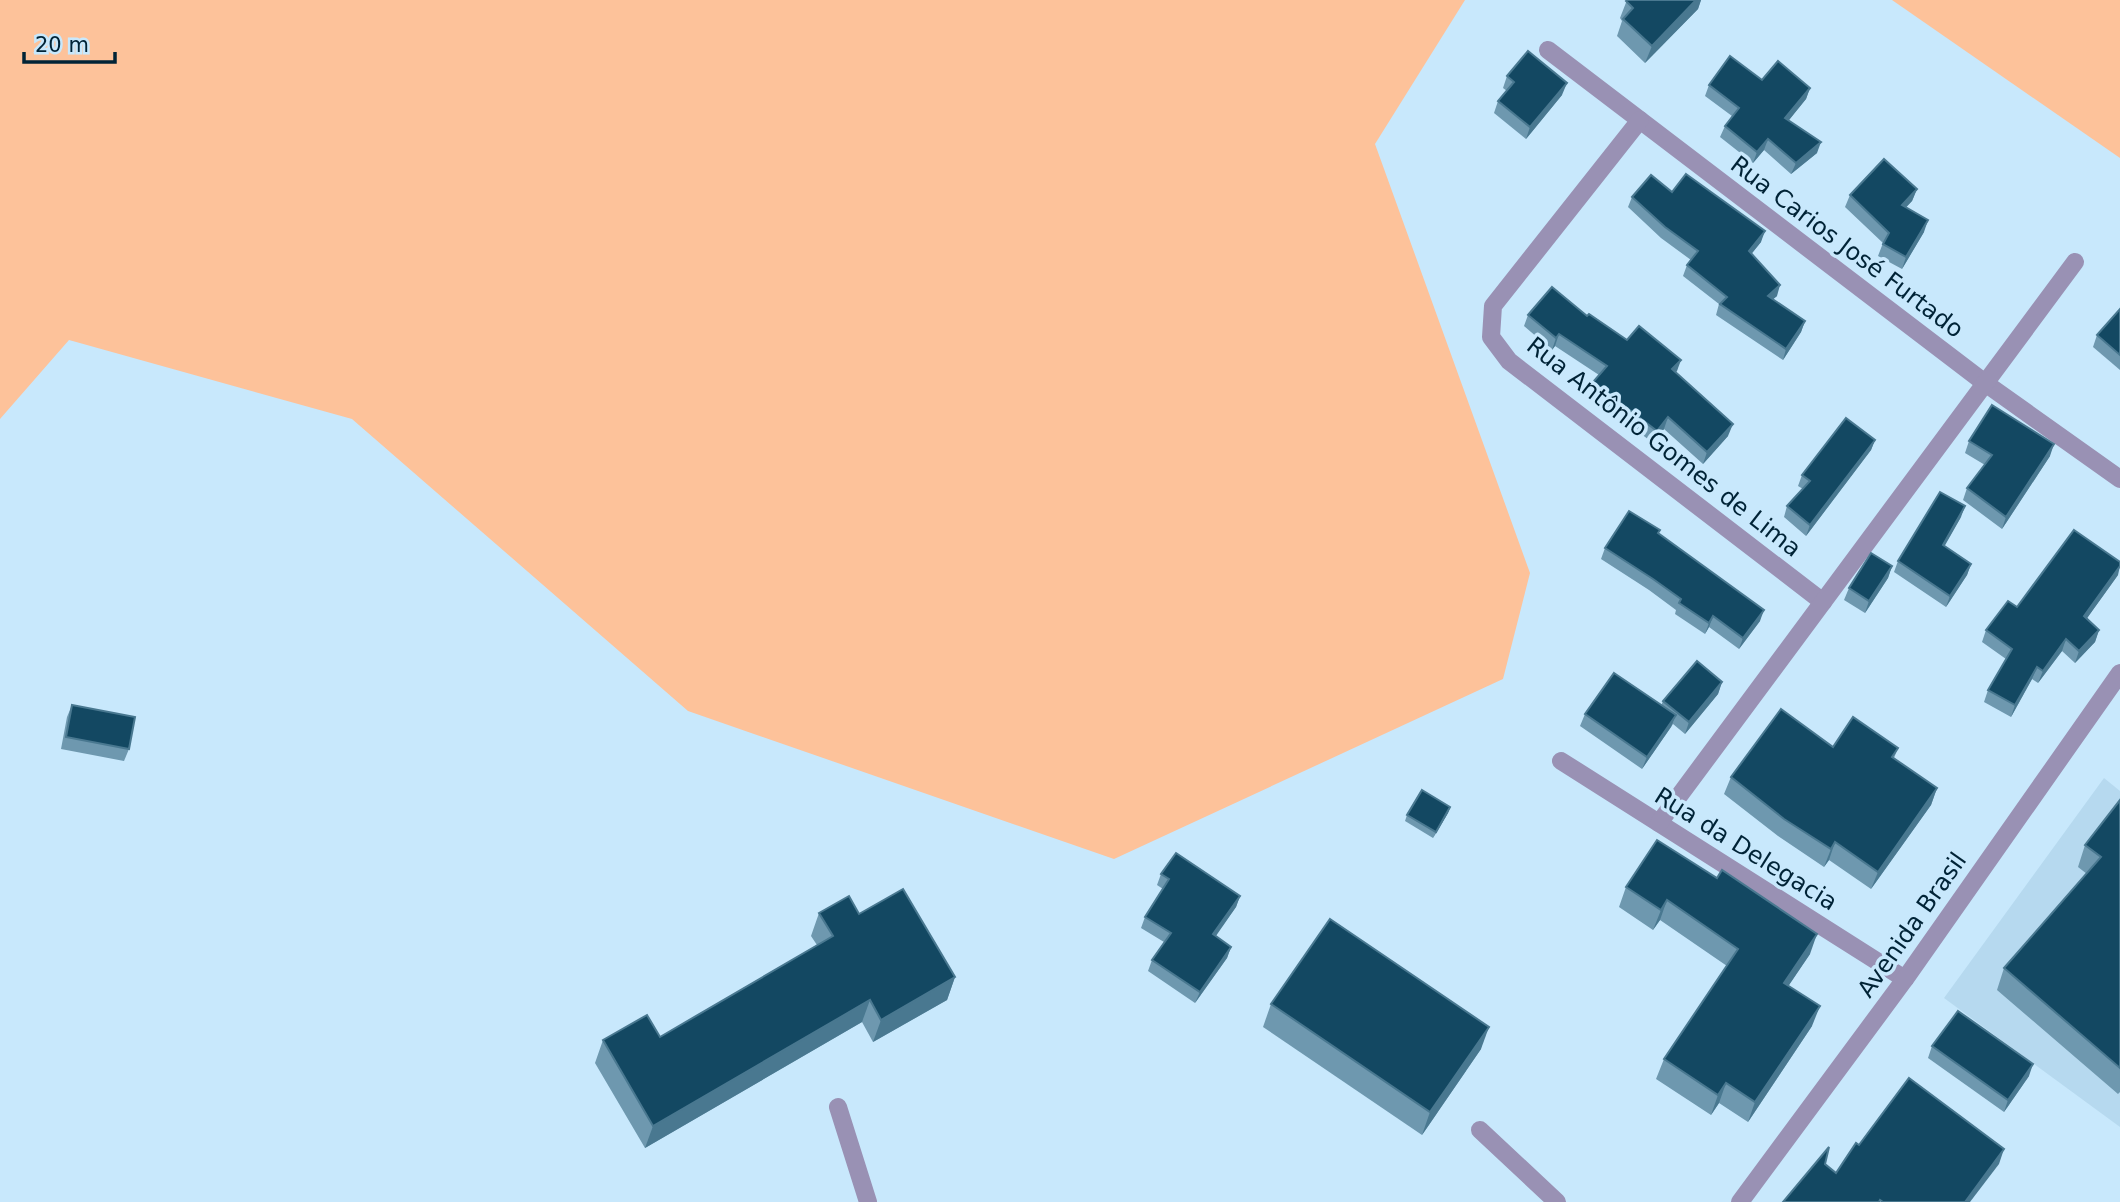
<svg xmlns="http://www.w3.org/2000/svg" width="2120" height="1202" viewBox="0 0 2120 1202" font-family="'DejaVu Sans',sans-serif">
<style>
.built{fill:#b6d9ef}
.green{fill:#fdc29a}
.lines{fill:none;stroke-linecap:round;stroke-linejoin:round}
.minor{stroke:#9991b4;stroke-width:18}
.wall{fill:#6e98af}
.shaded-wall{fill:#497890}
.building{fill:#134862;stroke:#497890;stroke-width:2}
.labels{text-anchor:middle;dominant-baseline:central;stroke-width:7;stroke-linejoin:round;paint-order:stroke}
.street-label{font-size:24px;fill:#002336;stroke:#c8e8fc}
</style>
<rect width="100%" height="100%" fill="#c8e8fc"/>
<polygon class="built" points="2104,778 2120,791 2120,1127 1944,998"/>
<g class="green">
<polygon points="0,0 1465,0 1375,144 1530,573 1503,679 1114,859 688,711 352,419 69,340 0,419"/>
<polygon points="1892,0 2120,0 2120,158"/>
</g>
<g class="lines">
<g class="minor">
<polyline points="1548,50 1985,383 2120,479"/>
<polyline points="1640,120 1493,306 1491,337 1509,361 1823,602"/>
<polyline points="1561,761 1905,979"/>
<polyline points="1659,823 2075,262"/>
<polyline points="838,1107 868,1202"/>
<polyline points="1480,1130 1557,1202"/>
<polyline points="1740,1202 1905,979 2120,673"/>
</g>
</g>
<g class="wall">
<polygon points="1627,0 1701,0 1698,9 1645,63 1617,36 1622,21 1620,18"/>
<polygon points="1507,76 1562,95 1526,139 1494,113 1498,101 1507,91 1503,88"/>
<polygon points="1762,80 1810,88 1806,99 1788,121 1817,153 1791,174 1764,150 1753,163 1720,137 1725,126 1732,116 1705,96 1709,85"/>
<polygon points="1917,189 1912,201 1906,207 1924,232 1902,269 1878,256 1883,243 1845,207 1850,195"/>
<polygon points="1672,192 1761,242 1751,254 1777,296 1773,299 1805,321 1801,332 1783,360 1716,315 1719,304 1683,276 1687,265 1691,260 1661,238 1628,207 1632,197"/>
<polygon points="2120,309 2120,370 2093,347 2097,335"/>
<polygon points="1528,315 1587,316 1627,340 1677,371 1675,372 1728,436 1703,464 1664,429 1653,443 1589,394 1593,382 1599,375 1555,346 1552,350 1524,326"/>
<polygon points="1875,440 1871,450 1806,536 1784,517 1787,506 1803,489 1798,486 1802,475"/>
<polygon points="1969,441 2050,456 2002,529 1963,500 1967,488 1985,465 1965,453"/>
<polygon points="1961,517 1944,546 1971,564 1967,575 1946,607 1894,572 1898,561"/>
<polygon points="1660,530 1658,534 1760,621 1739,649 1709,627 1705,634 1675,614 1676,610 1649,590 1601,559 1605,548"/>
<polygon points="1892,566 1888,578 1865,613 1844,600 1849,588"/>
<polygon points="2118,575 2087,618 2099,630 2095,642 2075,663 2062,651 2038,683 2032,679 2011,717 1984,702 1988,690 2006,659 1982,642 1986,630 2017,607"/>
<polygon points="1722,682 1718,694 1685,734 1673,724 1671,727 1642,769 1580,726 1585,714 1661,706 1663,701"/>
<polygon points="72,705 129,749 124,761 61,749 67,717"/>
<polygon points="1833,747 1898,748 1894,758 1937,788 1931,805 1871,889 1829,860 1824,867 1778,836 1724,794 1731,777"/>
<polygon points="2120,800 2120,1092 2118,1094 1997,990 2004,968 2087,874 2078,867 2085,845"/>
<polygon points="1450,807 1448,813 1433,838 1405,821 1407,815"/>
<polygon points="1657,840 1810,954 1788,986 1812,1026 1748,1122 1719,1103 1711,1115 1656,1079 1664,1059 1727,966 1660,920 1653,930 1619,907 1626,887"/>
<polygon points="1161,874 1240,896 1236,907 1215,936 1231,947 1227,958 1195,1003 1148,971 1152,960 1164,942 1141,928 1145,917 1163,889 1157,885"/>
<polygon points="819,913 859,914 955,977 947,1000 873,1042 862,1022 645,1148 595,1063 603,1040 660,1037 817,945 811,936"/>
<polygon points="1271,1004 1481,1049 1422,1135 1263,1027"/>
<polygon points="1932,1046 2029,1076 2004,1112 1928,1058"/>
</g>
<g class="shaded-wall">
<polygon points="1696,0 1701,0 1698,9 1645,63 1652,46"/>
<polygon points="1567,83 1562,95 1526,139 1530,127"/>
<polygon points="1810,88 1806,99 1781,130 1785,118"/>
<polygon points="1768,139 1764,150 1753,163 1757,152"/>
<polygon points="1821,142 1817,153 1791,174 1796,163"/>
<polygon points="1917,189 1912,201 1897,217 1902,205"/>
<polygon points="1928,220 1924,232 1902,269 1906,257"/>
<polygon points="1765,231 1761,242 1745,262 1749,251"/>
<polygon points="1780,285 1777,296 1764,307 1768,296"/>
<polygon points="1805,321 1801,332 1783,360 1786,349"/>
<polygon points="1559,334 1555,346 1552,350 1556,338"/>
<polygon points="1681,360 1677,371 1668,380 1672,369"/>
<polygon points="1668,417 1664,429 1653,443 1657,431"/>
<polygon points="1733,424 1728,436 1703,464 1707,452"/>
<polygon points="1875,440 1871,450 1806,536 1810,525"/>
<polygon points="2054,444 2050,456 2002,529 2006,517"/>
<polygon points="1965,506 1961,517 1939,556 1943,545"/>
<polygon points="1971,564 1967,575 1946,607 1950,596"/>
<polygon points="1892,566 1888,578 1865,613 1869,601"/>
<polygon points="2120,566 2118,575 2080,628 2084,616"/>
<polygon points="1764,610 1760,621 1739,649 1743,638"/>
<polygon points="1713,616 1709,627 1705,634 1709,623"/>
<polygon points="2099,630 2095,642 2075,663 2079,651"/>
<polygon points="2066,639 2062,651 2038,683 2043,671"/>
<polygon points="2037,667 2032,679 2011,717 2015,705"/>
<polygon points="1722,682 1718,694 1685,734 1689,722"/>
<polygon points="1676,715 1671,727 1642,769 1647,757"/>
<polygon points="1937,788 1931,805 1871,889 1878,872"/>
<polygon points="1450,807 1448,813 1433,838 1436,832"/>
<polygon points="1835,842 1829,860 1824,867 1831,849"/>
<polygon points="1240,896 1236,907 1209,946 1213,934"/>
<polygon points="1667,900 1660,920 1653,930 1661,910"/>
<polygon points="1817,934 1810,954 1777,1003 1784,983"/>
<polygon points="1231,947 1227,958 1195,1003 1200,992"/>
<polygon points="955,977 947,1000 873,1042 881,1020"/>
<polygon points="870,1000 862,1022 645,1148 653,1126"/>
<polygon points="1820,1006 1812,1026 1748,1122 1755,1102"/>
<polygon points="1489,1027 1481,1049 1422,1135 1430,1112"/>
<polygon points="2033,1064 2029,1076 2004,1112 2008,1100"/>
<polygon points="1726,1083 1719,1103 1711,1115 1718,1095"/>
<polygon points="2004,1149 1999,1164 1970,1202 1965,1202"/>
</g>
<g class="building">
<polygon points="1627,0 1696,0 1652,46 1623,19 1633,8 1626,1"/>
<polygon points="1528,51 1567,83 1530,127 1498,101 1514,82 1507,76"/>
<polygon points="1730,56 1762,80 1778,61 1810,88 1785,118 1821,142 1796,163 1768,139 1757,152 1725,126 1739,108 1709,85"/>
<polygon points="1884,159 1917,189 1902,205 1928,220 1906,257 1883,244 1889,233 1850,195"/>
<polygon points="1686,174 1765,231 1749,251 1780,285 1768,296 1805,321 1786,349 1720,304 1727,297 1687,265 1698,251 1665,227 1632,197 1651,175 1672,192"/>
<polygon points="1552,287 1587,316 1589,314 1627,340 1639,326 1681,360 1672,369 1733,424 1707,452 1668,417 1657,431 1593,382 1607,366 1559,334 1556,338 1528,315"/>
<polygon points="2120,309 2120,355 2097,335"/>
<polygon points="1992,405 2054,444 2006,517 1967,488 1992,455 1969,441"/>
<polygon points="1846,418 1875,440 1810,525 1787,506 1810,481 1802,475"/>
<polygon points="1940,492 1965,506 1943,545 1971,564 1950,596 1898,561"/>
<polygon points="1629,511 1660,530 1658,533 1764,610 1743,638 1713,616 1709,623 1679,603 1681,599 1653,579 1605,548"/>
<polygon points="2074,530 2120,562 2120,566 2084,616 2099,630 2079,651 2066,639 2043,671 2037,667 2015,705 1988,690 2012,649 1986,630 2008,601 2017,607"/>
<polygon points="1871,553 1892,566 1869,601 1849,588"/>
<polygon points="1697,661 1722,682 1689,722 1663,701"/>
<polygon points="1614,673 1676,715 1647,757 1585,714"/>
<polygon points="72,705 135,717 129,749 66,737"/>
<polygon points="1781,709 1833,747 1853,717 1898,748 1892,757 1937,788 1878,872 1835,842 1831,849 1784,819 1731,777"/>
<polygon points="1422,790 1450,807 1436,832 1407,815"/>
<polygon points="2120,800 2120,1068 2004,968 2101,857 2085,845"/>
<polygon points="1657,840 1717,878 1722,870 1817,934 1784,983 1820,1006 1755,1102 1726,1083 1718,1095 1664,1059 1738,949 1667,900 1661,910 1626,887"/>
<polygon points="1176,853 1240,896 1213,934 1231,947 1200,992 1152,960 1171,933 1145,917 1169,879 1161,874"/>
<polygon points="903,889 955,977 881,1020 870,1000 653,1126 603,1040 647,1015 660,1037 833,936 819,913 849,896 859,914"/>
<polygon points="1330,919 1489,1027 1430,1112 1271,1004"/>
<polygon points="1958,1011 2033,1064 2008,1100 1932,1046"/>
<polygon points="1909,1078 2004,1149 1965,1202 1883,1202 1880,1200 1879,1202 1783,1202 1829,1147 1825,1164 1836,1173 1856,1143 1859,1145"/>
</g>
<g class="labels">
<g class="street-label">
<text transform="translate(1847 247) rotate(37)">Rua Carios José Furtado</text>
<text transform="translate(1664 447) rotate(38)">Rua Antônio Gomes de Lima</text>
<text transform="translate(1746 849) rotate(32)">Rua da Delegacia</text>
<text transform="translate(1912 925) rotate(-55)">Avenida Brasil</text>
</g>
</g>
<path d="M24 52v10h91v-10" fill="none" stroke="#002336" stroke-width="3.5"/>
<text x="35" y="52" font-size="21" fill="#002336" stroke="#c8e8fc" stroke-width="5" paint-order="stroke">20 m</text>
</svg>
